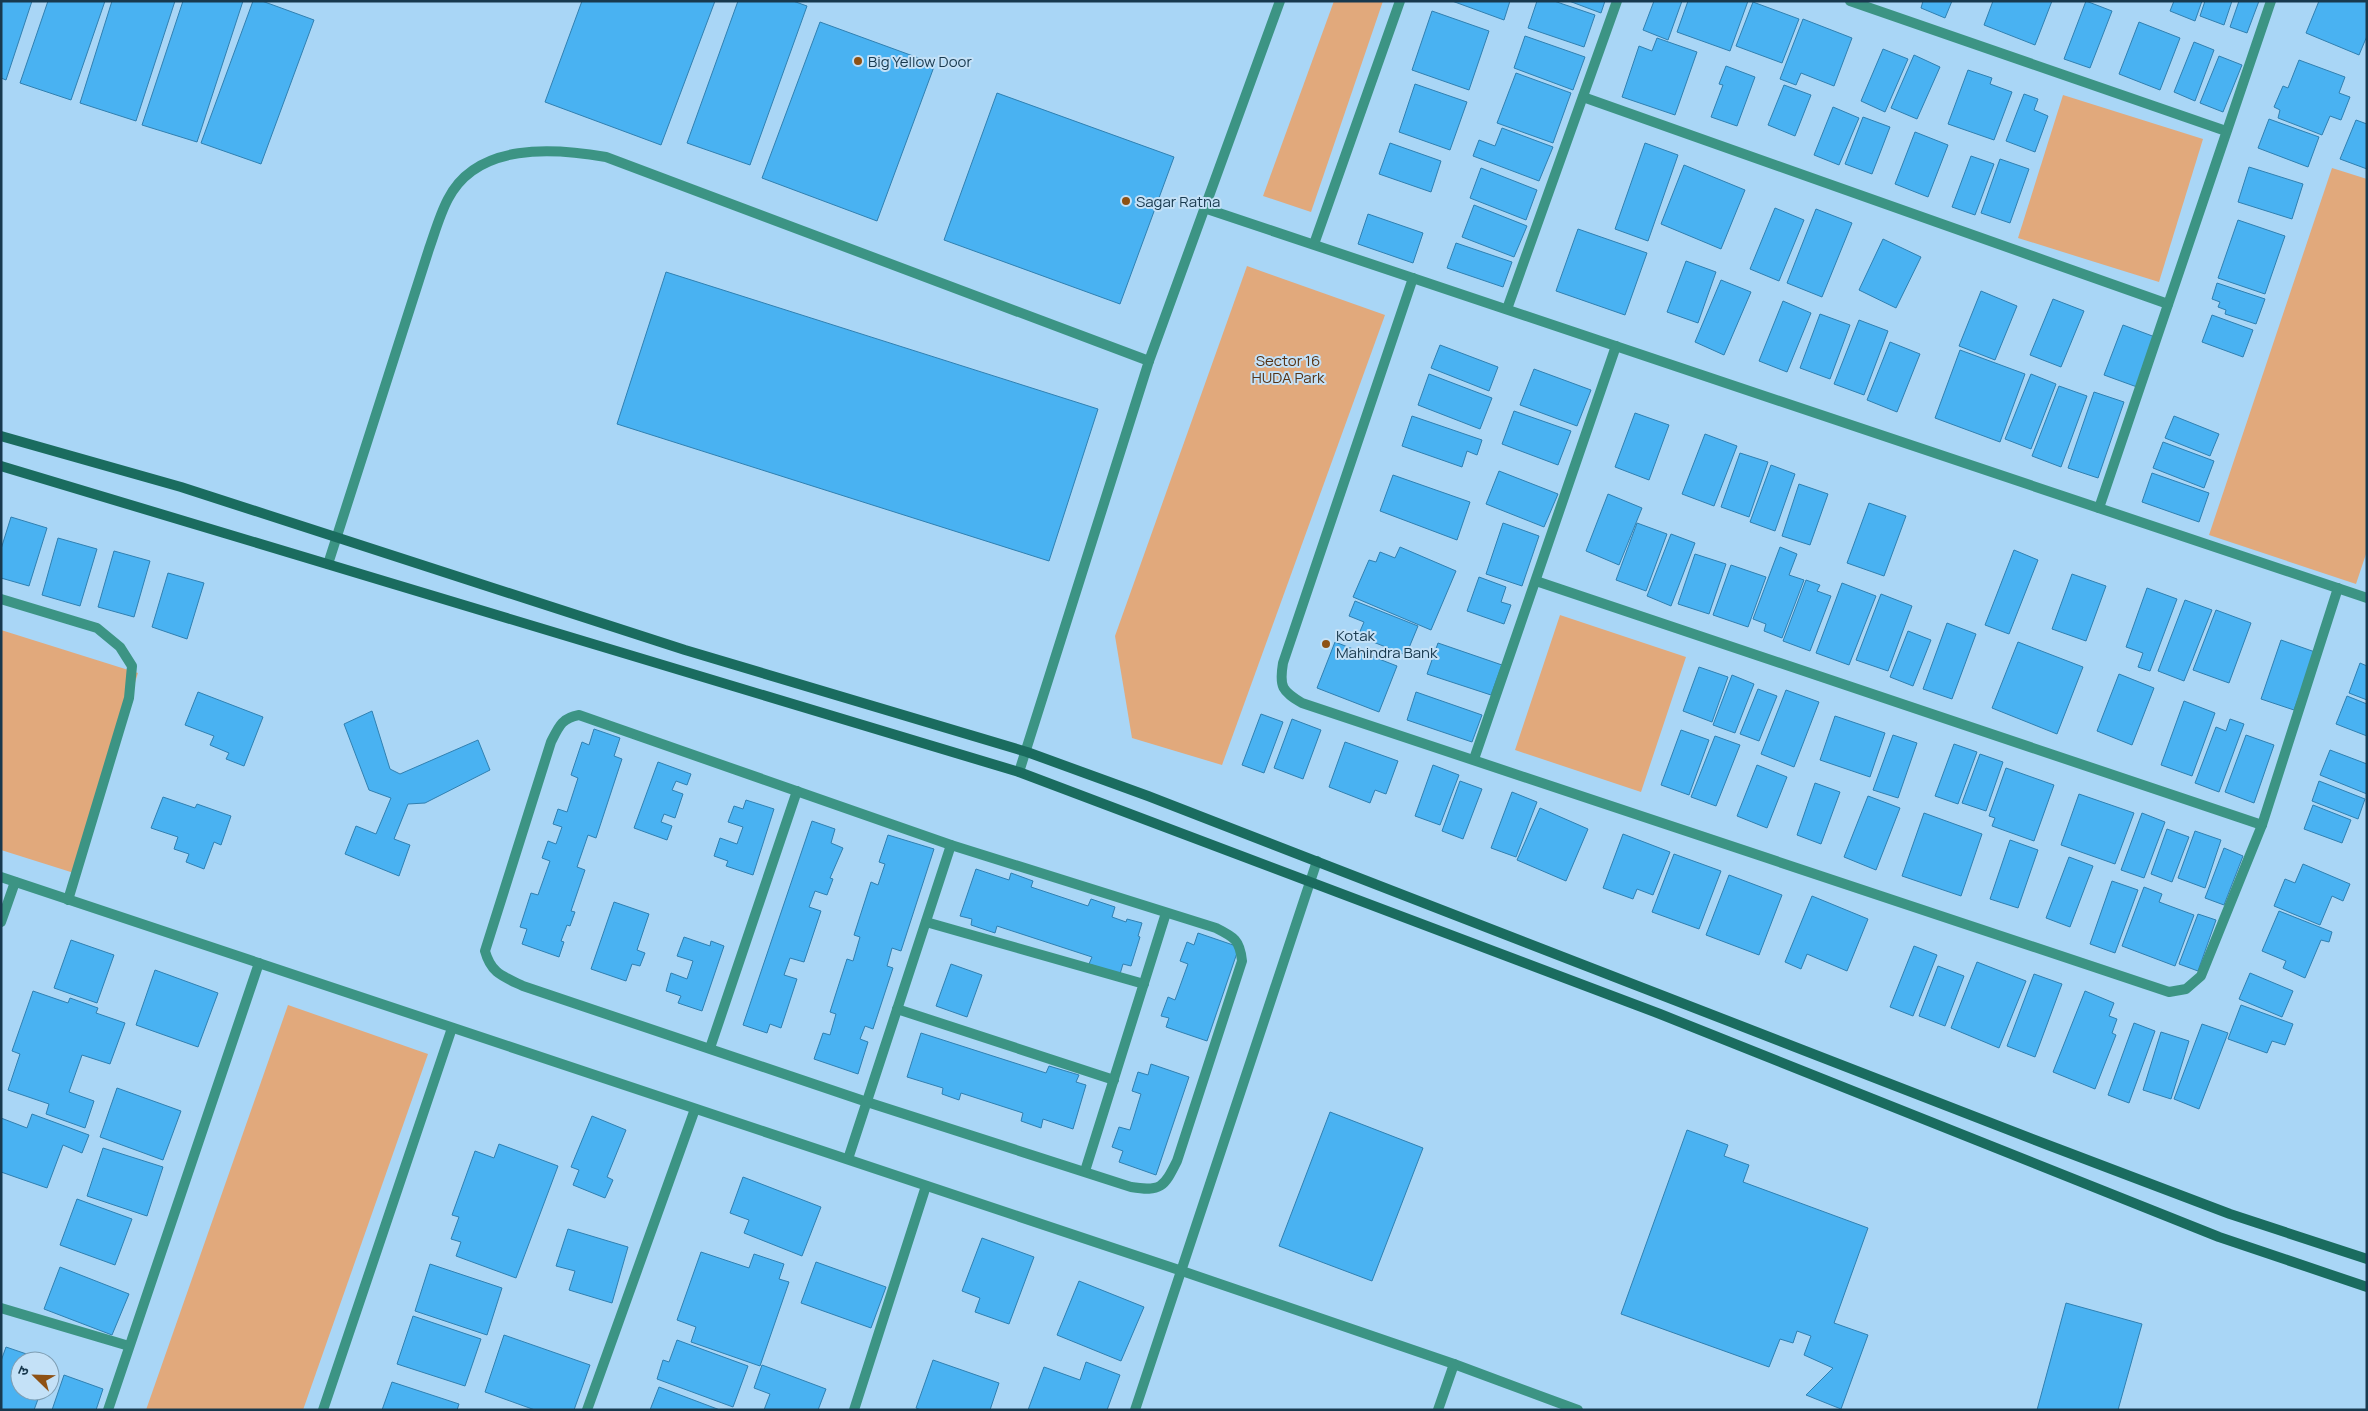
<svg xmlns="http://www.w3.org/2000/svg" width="2368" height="1411" viewBox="0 0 2368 1411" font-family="Manrope,'Noto Sans Devanagari',sans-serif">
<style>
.green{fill:#e1a97c}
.building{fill:#49b2f2;stroke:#3080b1}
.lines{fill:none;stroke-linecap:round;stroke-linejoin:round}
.street{stroke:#3c9484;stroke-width:10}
.secondary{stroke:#1a6c5f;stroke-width:10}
.poi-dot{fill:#8e5114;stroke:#c4e1f7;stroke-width:2}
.labels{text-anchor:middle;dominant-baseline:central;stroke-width:4;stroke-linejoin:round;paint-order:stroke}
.poi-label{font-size:15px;fill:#18394e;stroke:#c4e1f7;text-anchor:start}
.park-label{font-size:15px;fill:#553315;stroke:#c4e1f7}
</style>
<rect width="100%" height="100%" fill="#a9d6f6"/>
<g class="green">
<polygon points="1334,1 1383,1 1311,212 1263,196"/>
<polygon points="2063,95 2203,139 2159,282 2018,238"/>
<polygon points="2332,168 2367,179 2367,551 2356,584 2209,535"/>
<polygon points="1247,266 1385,315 1222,765 1132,738 1115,636"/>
<polygon points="1560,615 1686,657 1641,792 1515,750"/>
<polygon points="1,630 138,673 74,873 1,850"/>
<polygon points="288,1005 428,1054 303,1410 146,1410"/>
</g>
<g class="building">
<polygon points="1,1 32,1 6,80 1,78"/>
<polygon points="48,1 105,1 71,100 20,83"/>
<polygon points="112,1 175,1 136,121 80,103"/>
<polygon points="183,1 243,1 197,142 142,125"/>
<polygon points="253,1 262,1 314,20 261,164 201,143"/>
<polygon points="582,1 715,1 661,145 545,102"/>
<polygon points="738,1 793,1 807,6 750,165 687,143"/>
<polygon points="1452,1 1510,1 1504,20"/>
<polygon points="1537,1 1554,1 1595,15 1584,47 1528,28"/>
<polygon points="1569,1 1605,1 1601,13"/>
<polygon points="1654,1 1682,1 1668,40 1643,30"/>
<polygon points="1688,1 1748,1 1730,51 1677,32"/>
<polygon points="1923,1 1952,1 1945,18 1921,8"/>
<polygon points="1993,1 2052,1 2035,45 1984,25"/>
<polygon points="2086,1 2112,11 2090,68 2064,59"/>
<polygon points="2174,1 2202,1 2195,21 2170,11"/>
<polygon points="2205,1 2232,1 2224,25 2200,16"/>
<polygon points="2239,1 2259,1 2247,33 2230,27"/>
<polygon points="2319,1 2367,1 2367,36 2359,55 2306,33"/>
<polygon points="1753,2 1799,19 1782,63 1736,46"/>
<polygon points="1432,11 1489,31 1469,90 1412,70"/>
<polygon points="1803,19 1852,38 1834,86 1801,73 1796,85 1780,79"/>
<polygon points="820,22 935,64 877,221 762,178"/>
<polygon points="2139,22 2180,38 2160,90 2119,74"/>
<polygon points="1525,36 1585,57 1573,90 1514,68"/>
<polygon points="1657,38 1697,52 1675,115 1622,97 1639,46 1652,51"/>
<polygon points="2194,42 2214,50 2195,101 2174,92"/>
<polygon points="1883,49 1908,59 1885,112 1861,101"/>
<polygon points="1914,55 1940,67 1917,119 1891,108"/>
<polygon points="2219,56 2242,65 2223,112 2200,103"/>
<polygon points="2299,60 2345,77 2339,93 2350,97 2341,120 2330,116 2322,135 2278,118 2280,110 2274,107 2283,86 2288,88"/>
<polygon points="1726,66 1755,77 1737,126 1711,117 1723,85 1719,84"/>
<polygon points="1968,70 1992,78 1990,84 2012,92 1994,140 1948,124"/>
<polygon points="1516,73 1571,93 1553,143 1497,123"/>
<polygon points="1415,84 1467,102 1450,150 1399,132"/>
<polygon points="1784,85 1811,95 1795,136 1768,125"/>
<polygon points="997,93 1174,157 1120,304 944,240"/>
<polygon points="2024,94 2038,99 2034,110 2048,116 2035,152 2006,141"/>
<polygon points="1833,107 1859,118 1839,165 1814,155"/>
<polygon points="1863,117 1890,127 1872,174 1845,164"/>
<polygon points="2269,119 2319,137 2308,167 2258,148"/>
<polygon points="2356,120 2367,124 2367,169 2340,159"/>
<polygon points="1502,128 1553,147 1539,181 1473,156 1479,140 1495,146"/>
<polygon points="1915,132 1948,145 1928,197 1895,184"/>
<polygon points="1390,143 1441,161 1431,192 1379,174"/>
<polygon points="1645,143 1678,155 1648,241 1615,229"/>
<polygon points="1971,156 1994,164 1975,215 1952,207"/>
<polygon points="2000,159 2029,169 2010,223 1981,213"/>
<polygon points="1684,165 1745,190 1721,249 1661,224"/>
<polygon points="2249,167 2303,184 2292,219 2238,202"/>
<polygon points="1481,168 1537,190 1526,220 1470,198"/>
<polygon points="1474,205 1527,226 1514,257 1462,237"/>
<polygon points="1775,208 1804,220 1779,281 1750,269"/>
<polygon points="1816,209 1852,223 1822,297 1787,283"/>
<polygon points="1368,214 1423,233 1413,263 1358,244"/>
<polygon points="2238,220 2285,236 2265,294 2218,278"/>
<polygon points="1578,229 1647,253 1625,315 1556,291"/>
<polygon points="1883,239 1921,257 1896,308 1859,290"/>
<polygon points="1456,243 1512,262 1503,287 1447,268"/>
<polygon points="1686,261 1716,272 1698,323 1667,312"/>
<polygon points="666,272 1098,409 1049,561 617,424"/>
<polygon points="1721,280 1751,292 1724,355 1695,342"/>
<polygon points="2217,283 2265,299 2256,324 2225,314 2226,310 2218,307 2220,302 2212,299"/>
<polygon points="1981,291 2017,306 1995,360 1959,346"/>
<polygon points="2053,299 2084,311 2061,367 2030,355"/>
<polygon points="1783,301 1811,313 1787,372 1759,361"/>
<polygon points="1820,314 1850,325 1830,379 1800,368"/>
<polygon points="2212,315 2253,330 2243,357 2202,342"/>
<polygon points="1859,320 1888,331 1864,395 1834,384"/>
<polygon points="2123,325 2155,337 2137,387 2104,375"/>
<polygon points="1890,342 1920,354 1897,412 1867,400"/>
<polygon points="1440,345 1498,367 1489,391 1431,368"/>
<polygon points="1960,350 2025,374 2000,442 1935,418"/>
<polygon points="1534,369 1591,390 1577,426 1520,405"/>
<polygon points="1429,374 1492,398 1480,429 1418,405"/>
<polygon points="2031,374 2056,384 2031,449 2005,439"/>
<polygon points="2059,386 2087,396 2061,467 2032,456"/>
<polygon points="2094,392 2124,402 2098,478 2068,468"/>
<polygon points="1514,411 1571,431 1558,465 1502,444"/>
<polygon points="1635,413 1669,425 1649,480 1615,467"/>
<polygon points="1412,416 1482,440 1477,455 1467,451 1462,467 1402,446"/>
<polygon points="2174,416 2219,434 2210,456 2165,438"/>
<polygon points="1705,434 1737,446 1714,506 1682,494"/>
<polygon points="2163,442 2214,461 2204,488 2153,468"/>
<polygon points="1740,453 1768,462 1749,517 1721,507"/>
<polygon points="1771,465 1795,474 1775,531 1750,522"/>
<polygon points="1499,471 1558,494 1544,527 1486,504"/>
<polygon points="2152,473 2209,493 2199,522 2142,502"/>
<polygon points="1393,475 1470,502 1457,540 1380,511"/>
<polygon points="1799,484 1828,494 1810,545 1782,536"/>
<polygon points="1608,494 1642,508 1619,565 1586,551"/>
<polygon points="1869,503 1906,516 1884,576 1847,563"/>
<polygon points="11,517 47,528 29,586 1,578 1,549"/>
<polygon points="1503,523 1539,536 1522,586 1486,574"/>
<polygon points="1637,523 1667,534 1646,591 1616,580"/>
<polygon points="1671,534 1695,543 1671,606 1647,596"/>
<polygon points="58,538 97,549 80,606 42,595"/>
<polygon points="1400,547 1456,571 1431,630 1353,597 1369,560 1376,562 1380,552 1395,558"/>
<polygon points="1780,547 1797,554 1789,575 1804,580 1782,638 1764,631 1766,624 1753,619"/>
<polygon points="2014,550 2038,560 2009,634 1985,625"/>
<polygon points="114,551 150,561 134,617 98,607"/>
<polygon points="1695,554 1726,564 1709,614 1678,604"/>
<polygon points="1731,565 1766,577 1748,627 1713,615"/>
<polygon points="168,573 204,583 187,639 152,627"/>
<polygon points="2072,574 2106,586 2086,641 2052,629"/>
<polygon points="1479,577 1506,587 1501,602 1511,605 1504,624 1467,611"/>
<polygon points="1806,580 1820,585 1817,591 1831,596 1810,651 1783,641"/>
<polygon points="1842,583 1876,596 1849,665 1816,653"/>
<polygon points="2147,588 2177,599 2150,671 2138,667 2143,653 2126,647"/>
<polygon points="1881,594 1912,606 1888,671 1856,660"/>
<polygon points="2185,600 2212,610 2184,681 2158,671"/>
<polygon points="1355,601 1418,626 1406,655 1358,636 1364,622 1349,616"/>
<polygon points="2216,610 2251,623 2229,683 2193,670"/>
<polygon points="1947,623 1976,634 1952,699 1923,689"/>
<polygon points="1908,631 1931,640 1913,686 1890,677"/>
<polygon points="2281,640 2315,652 2294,710 2261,699"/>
<polygon points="1335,642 1397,666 1379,712 1317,688"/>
<polygon points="2018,642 2083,667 2057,734 1992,708"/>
<polygon points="1438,643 1502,665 1491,695 1427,674"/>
<polygon points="2360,663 2367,666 2367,700 2349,693"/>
<polygon points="1699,667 1728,677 1712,722 1683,711"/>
<polygon points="2119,674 2154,688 2132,745 2097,731"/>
<polygon points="1732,675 1754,684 1735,733 1713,725"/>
<polygon points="1758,689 1777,696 1759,741 1740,734"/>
<polygon points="1786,690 1819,702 1794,767 1761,754"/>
<polygon points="198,692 263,717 244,766 226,759 229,753 210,745 214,736 185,725"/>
<polygon points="1416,692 1482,715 1472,742 1407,720"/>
<polygon points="2347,696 2367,704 2367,736 2336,724"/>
<polygon points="2184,701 2215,713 2192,776 2161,765"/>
<polygon points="372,711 390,769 400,774 478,740 490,770 425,803 408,804 394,839 410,845 399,876 345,854 356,826 376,834 391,798 369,790 344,724"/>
<polygon points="1261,714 1283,722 1264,773 1242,765"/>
<polygon points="1835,716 1885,733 1870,777 1820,760"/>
<polygon points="1292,719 1321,730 1303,779 1274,768"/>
<polygon points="2230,719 2244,724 2219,792 2195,783 2216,727 2226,731"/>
<polygon points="594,729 620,738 614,756 622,759 596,838 588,835 577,867 585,870 571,911 575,912 570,926 567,925 561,941 564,942 559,957 522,944 527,929 520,927 531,893 538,895 550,861 542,858 548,841 556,844 562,827 553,824 558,809 567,812 578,778 571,775 582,742 589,745"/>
<polygon points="1681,730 1709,740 1689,795 1661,785"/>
<polygon points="1893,735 1917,743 1898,798 1873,790"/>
<polygon points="2246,735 2274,745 2254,803 2225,792"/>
<polygon points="1715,736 1740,745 1716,806 1691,797"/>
<polygon points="1345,742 1398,761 1386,794 1375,790 1370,803 1329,787"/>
<polygon points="1954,744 1977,752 1958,804 1935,796"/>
<polygon points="2330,750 2367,764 2367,794 2320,775"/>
<polygon points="1980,754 2003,762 1986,811 1962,803"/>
<polygon points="658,762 691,774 687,785 676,781 672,790 683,794 675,818 664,814 661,822 672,826 667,840 634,828"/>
<polygon points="1433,765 1459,775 1440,825 1415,816"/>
<polygon points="1757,765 1787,777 1767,828 1737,816"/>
<polygon points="2006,768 2054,785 2034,841 1992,826 1995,818 1989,816"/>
<polygon points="1460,781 1482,789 1463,839 1442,831"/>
<polygon points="2319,781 2365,799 2358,819 2312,801"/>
<polygon points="1815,783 1840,792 1821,844 1797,835"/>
<polygon points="1512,792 1537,802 1516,857 1491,848"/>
<polygon points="2079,794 2134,813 2115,864 2061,845"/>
<polygon points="1868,796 1900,808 1876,870 1844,857"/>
<polygon points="163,797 195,808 197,804 231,816 221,845 214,842 204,869 186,862 189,854 174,849 178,837 151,828"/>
<polygon points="746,800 774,809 753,875 726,866 728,861 714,856 720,838 737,844 743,827 728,822 734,806 743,809"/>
<polygon points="2313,805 2351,820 2342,843 2304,829"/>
<polygon points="1540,808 1588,829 1566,881 1517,860"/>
<polygon points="1924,813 1982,834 1961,896 1902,876"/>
<polygon points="2142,813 2165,822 2144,878 2121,870"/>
<polygon points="812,821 835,829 831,843 843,848 830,878 833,879 827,895 815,891 809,907 821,911 804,962 790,958 784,975 797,979 781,1028 770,1024 767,1033 743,1025"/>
<polygon points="2167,829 2189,837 2172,882 2151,874"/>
<polygon points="2195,831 2221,840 2205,888 2178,878"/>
<polygon points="1623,834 1670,852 1653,895 1637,889 1633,899 1603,888"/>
<polygon points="888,835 934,849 901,951 892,948 887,966 893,968 873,1029 865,1026 860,1039 868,1042 858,1074 814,1059 823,1033 830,1035 836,1014 830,1012 847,959 853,961 860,937 854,935 871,882 878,885 885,864 879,862"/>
<polygon points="2010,840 2038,850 2018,908 1990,899"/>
<polygon points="2224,848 2243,856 2224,905 2205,898"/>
<polygon points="1674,854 1721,871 1699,929 1652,912"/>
<polygon points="2069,857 2093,866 2070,927 2046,918"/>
<polygon points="2303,864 2350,884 2343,901 2332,896 2320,925 2274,906 2285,879 2295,883"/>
<polygon points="976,869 1009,880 1011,873 1033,881 1031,887 1088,906 1091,899 1115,907 1112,917 1126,922 1127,919 1142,923 1138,936 1140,937 1131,966 1123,964 1120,974 1089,964 1092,957 997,926 995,933 971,925 972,919 960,916"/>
<polygon points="1729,875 1782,895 1759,955 1706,935"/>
<polygon points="2112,881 2138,890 2115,953 2090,944"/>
<polygon points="2144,887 2162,894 2159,902 2194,915 2175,966 2122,946"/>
<polygon points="1812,896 1868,919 1847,971 1807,954 1801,969 1785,962"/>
<polygon points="614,902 649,914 637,950 645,953 640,966 632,964 626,981 591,969"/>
<polygon points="2279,911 2332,932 2329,942 2321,940 2305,978 2283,968 2286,961 2262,951"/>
<polygon points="2198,914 2216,920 2198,971 2179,964"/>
<polygon points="1198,933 1239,947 1207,1041 1166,1027 1169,1018 1161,1016 1168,997 1175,1000 1188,964 1180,961 1187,942 1194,945"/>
<polygon points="684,937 710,946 711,941 724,946 702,1011 678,1003 681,996 666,991 671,973 687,979 693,961 677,956"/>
<polygon points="71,940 114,955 97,1003 54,988"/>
<polygon points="1914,946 1937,955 1913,1016 1890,1007"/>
<polygon points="1977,962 2026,981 1999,1048 1951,1028"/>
<polygon points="951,964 982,975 967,1017 936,1006"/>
<polygon points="1938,966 1964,976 1945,1026 1919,1016"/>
<polygon points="155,970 218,993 198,1047 136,1025"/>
<polygon points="2250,973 2293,991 2282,1017 2239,999"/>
<polygon points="2034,974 2062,984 2035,1057 2007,1046"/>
<polygon points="33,991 68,1003 70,998 98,1008 96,1013 125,1023 110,1064 82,1055 69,1092 94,1101 85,1128 46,1114 49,1104 8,1090 20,1054 12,1051"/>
<polygon points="2085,991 2114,1003 2109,1016 2117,1019 2112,1033 2116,1035 2095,1089 2053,1072"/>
<polygon points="2241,1005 2293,1024 2285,1045 2272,1041 2267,1053 2228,1039"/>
<polygon points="2134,1023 2155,1031 2129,1103 2108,1095"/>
<polygon points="2202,1024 2228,1033 2199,1109 2174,1099"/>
<polygon points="2161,1032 2189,1041 2171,1099 2143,1090"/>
<polygon points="921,1033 1046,1073 1049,1066 1079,1075 1076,1082 1086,1085 1073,1129 1043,1119 1041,1128 1021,1121 1023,1113 961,1093 959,1100 942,1094 943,1088 907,1077"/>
<polygon points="1151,1064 1189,1077 1156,1175 1119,1162 1123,1151 1112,1147 1119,1127 1130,1130 1141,1094 1132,1091 1138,1072 1148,1075"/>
<polygon points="117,1088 181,1111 163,1160 100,1137"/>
<polygon points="1330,1112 1423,1148 1372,1281 1279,1246"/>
<polygon points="32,1114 89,1135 82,1153 63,1145 47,1188 1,1172 1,1118 27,1128"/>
<polygon points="592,1116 626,1130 607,1177 613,1180 605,1198 573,1185 579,1170 571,1167"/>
<polygon points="1687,1130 1728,1145 1724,1156 1749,1165 1743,1182 1868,1228 1834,1323 1868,1335 1841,1409 1806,1395 1833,1368 1804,1355 1811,1336 1797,1331 1793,1343 1780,1339 1769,1367 1621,1314"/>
<polygon points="499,1144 558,1166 516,1278 456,1256 461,1242 451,1239 459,1217 452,1215 475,1151 494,1158"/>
<polygon points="103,1148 163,1167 147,1216 87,1196"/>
<polygon points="743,1177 821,1207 802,1256 744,1233 749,1220 730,1213"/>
<polygon points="77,1199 132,1219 115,1265 60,1245"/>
<polygon points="568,1229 628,1247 612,1303 569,1290 575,1271 556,1266"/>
<polygon points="982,1238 1034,1257 1009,1324 975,1312 980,1298 962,1291"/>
<polygon points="701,1252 749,1268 754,1254 784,1264 779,1279 789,1282 760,1366 691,1342 696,1327 677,1320"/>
<polygon points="816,1262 886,1287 871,1328 801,1303"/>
<polygon points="430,1264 502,1288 487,1335 415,1311"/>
<polygon points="60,1267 129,1294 112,1335 44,1309"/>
<polygon points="1079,1281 1144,1307 1121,1361 1057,1335"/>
<polygon points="2066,1303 2142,1324 2118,1410 2037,1410"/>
<polygon points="413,1316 481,1339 465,1386 397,1364"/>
<polygon points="504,1335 590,1365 574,1410 535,1410 485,1392"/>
<polygon points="677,1340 748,1366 733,1407 657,1379 663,1360 669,1362"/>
<polygon points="6,1347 47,1361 20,1361 20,1391 41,1391 34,1410 1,1410 1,1361"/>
<polygon points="933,1360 999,1383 990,1410 921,1410 916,1408"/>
<polygon points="1086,1362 1120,1375 1107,1410 1028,1410 1044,1367 1080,1380"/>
<polygon points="762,1365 826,1389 818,1410 764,1410 770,1394 754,1388"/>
<polygon points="64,1375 103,1389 96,1410 52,1410"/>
<polygon points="392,1382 459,1404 457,1410 382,1410"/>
<polygon points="659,1387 720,1410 650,1410"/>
</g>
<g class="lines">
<g class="street">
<polyline points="1850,1 2226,131"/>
<polyline points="1583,97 2168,304"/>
<polyline points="1204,208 2367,598"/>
<polyline points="1314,244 1400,1"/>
<path d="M1413,278L1283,663C1279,687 1282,691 1302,703L2169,992L2186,989L2201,976L2262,825L2338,588"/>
<polyline points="1507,309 1617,1"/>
<polyline points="2099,508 2271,1"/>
<path d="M328,564L429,249C435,232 440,214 448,199C477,142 554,148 606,157L1149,361"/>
<polyline points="1536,581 2262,825"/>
<polyline points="1,599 97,628 120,647 132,666 129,698 68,900"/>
<path d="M579,715L951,845L1216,928C1234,937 1240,940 1242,961L1177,1161C1164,1187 1161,1192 1131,1187L867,1102L523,986C502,976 491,973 485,951L551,742C559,726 562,718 579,715Z"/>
<polyline points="1474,759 1616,346"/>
<polyline points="1019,772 1149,361 1280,1"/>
<polyline points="1,877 1182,1271 1454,1364 1578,1410"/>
<polyline points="1,922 15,882"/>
<polyline points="926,922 1144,984"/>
<polyline points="897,1009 1114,1080"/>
<polyline points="710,1048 797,791"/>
<polyline points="848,1159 951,845"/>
<polyline points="1085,1171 1166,913"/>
<polyline points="1,1308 129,1346"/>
<polyline points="108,1410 259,963"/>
<polyline points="323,1410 452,1028"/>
<polyline points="587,1410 695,1109"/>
<polyline points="854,1410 926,1186"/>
<polyline points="1135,1410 1317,861"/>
<polyline points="1438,1410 1454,1364"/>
</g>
<g class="secondary">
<polyline points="1,436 181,487 685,650 1027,752 1148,796 2048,1145 2230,1214 2367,1259"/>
<polyline points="1,466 1019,772 1660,1014 2219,1237 2367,1287"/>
</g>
</g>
<g class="poi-dot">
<circle cx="858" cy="61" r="5"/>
<circle cx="1126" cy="201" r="5"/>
<circle cx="1326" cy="644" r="5"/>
</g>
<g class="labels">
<g class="poi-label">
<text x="868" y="61">Big Yellow Door</text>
<text x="1136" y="201">Sagar Ratna</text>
<text x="1336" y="635">Kotak<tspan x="1336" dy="17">Mahindra Bank</tspan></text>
</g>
<g class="park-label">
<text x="1288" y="360">Sector 16<tspan x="1288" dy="17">HUDA Park</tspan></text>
</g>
</g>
<rect width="2368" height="1411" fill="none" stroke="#18394e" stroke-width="5"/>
<g transform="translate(35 1376) rotate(293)"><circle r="24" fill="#c4e1f7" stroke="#7f9eb3"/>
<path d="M0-4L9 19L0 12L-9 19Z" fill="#8e5114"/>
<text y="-8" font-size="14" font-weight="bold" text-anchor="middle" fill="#18394e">उ</text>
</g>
</svg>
